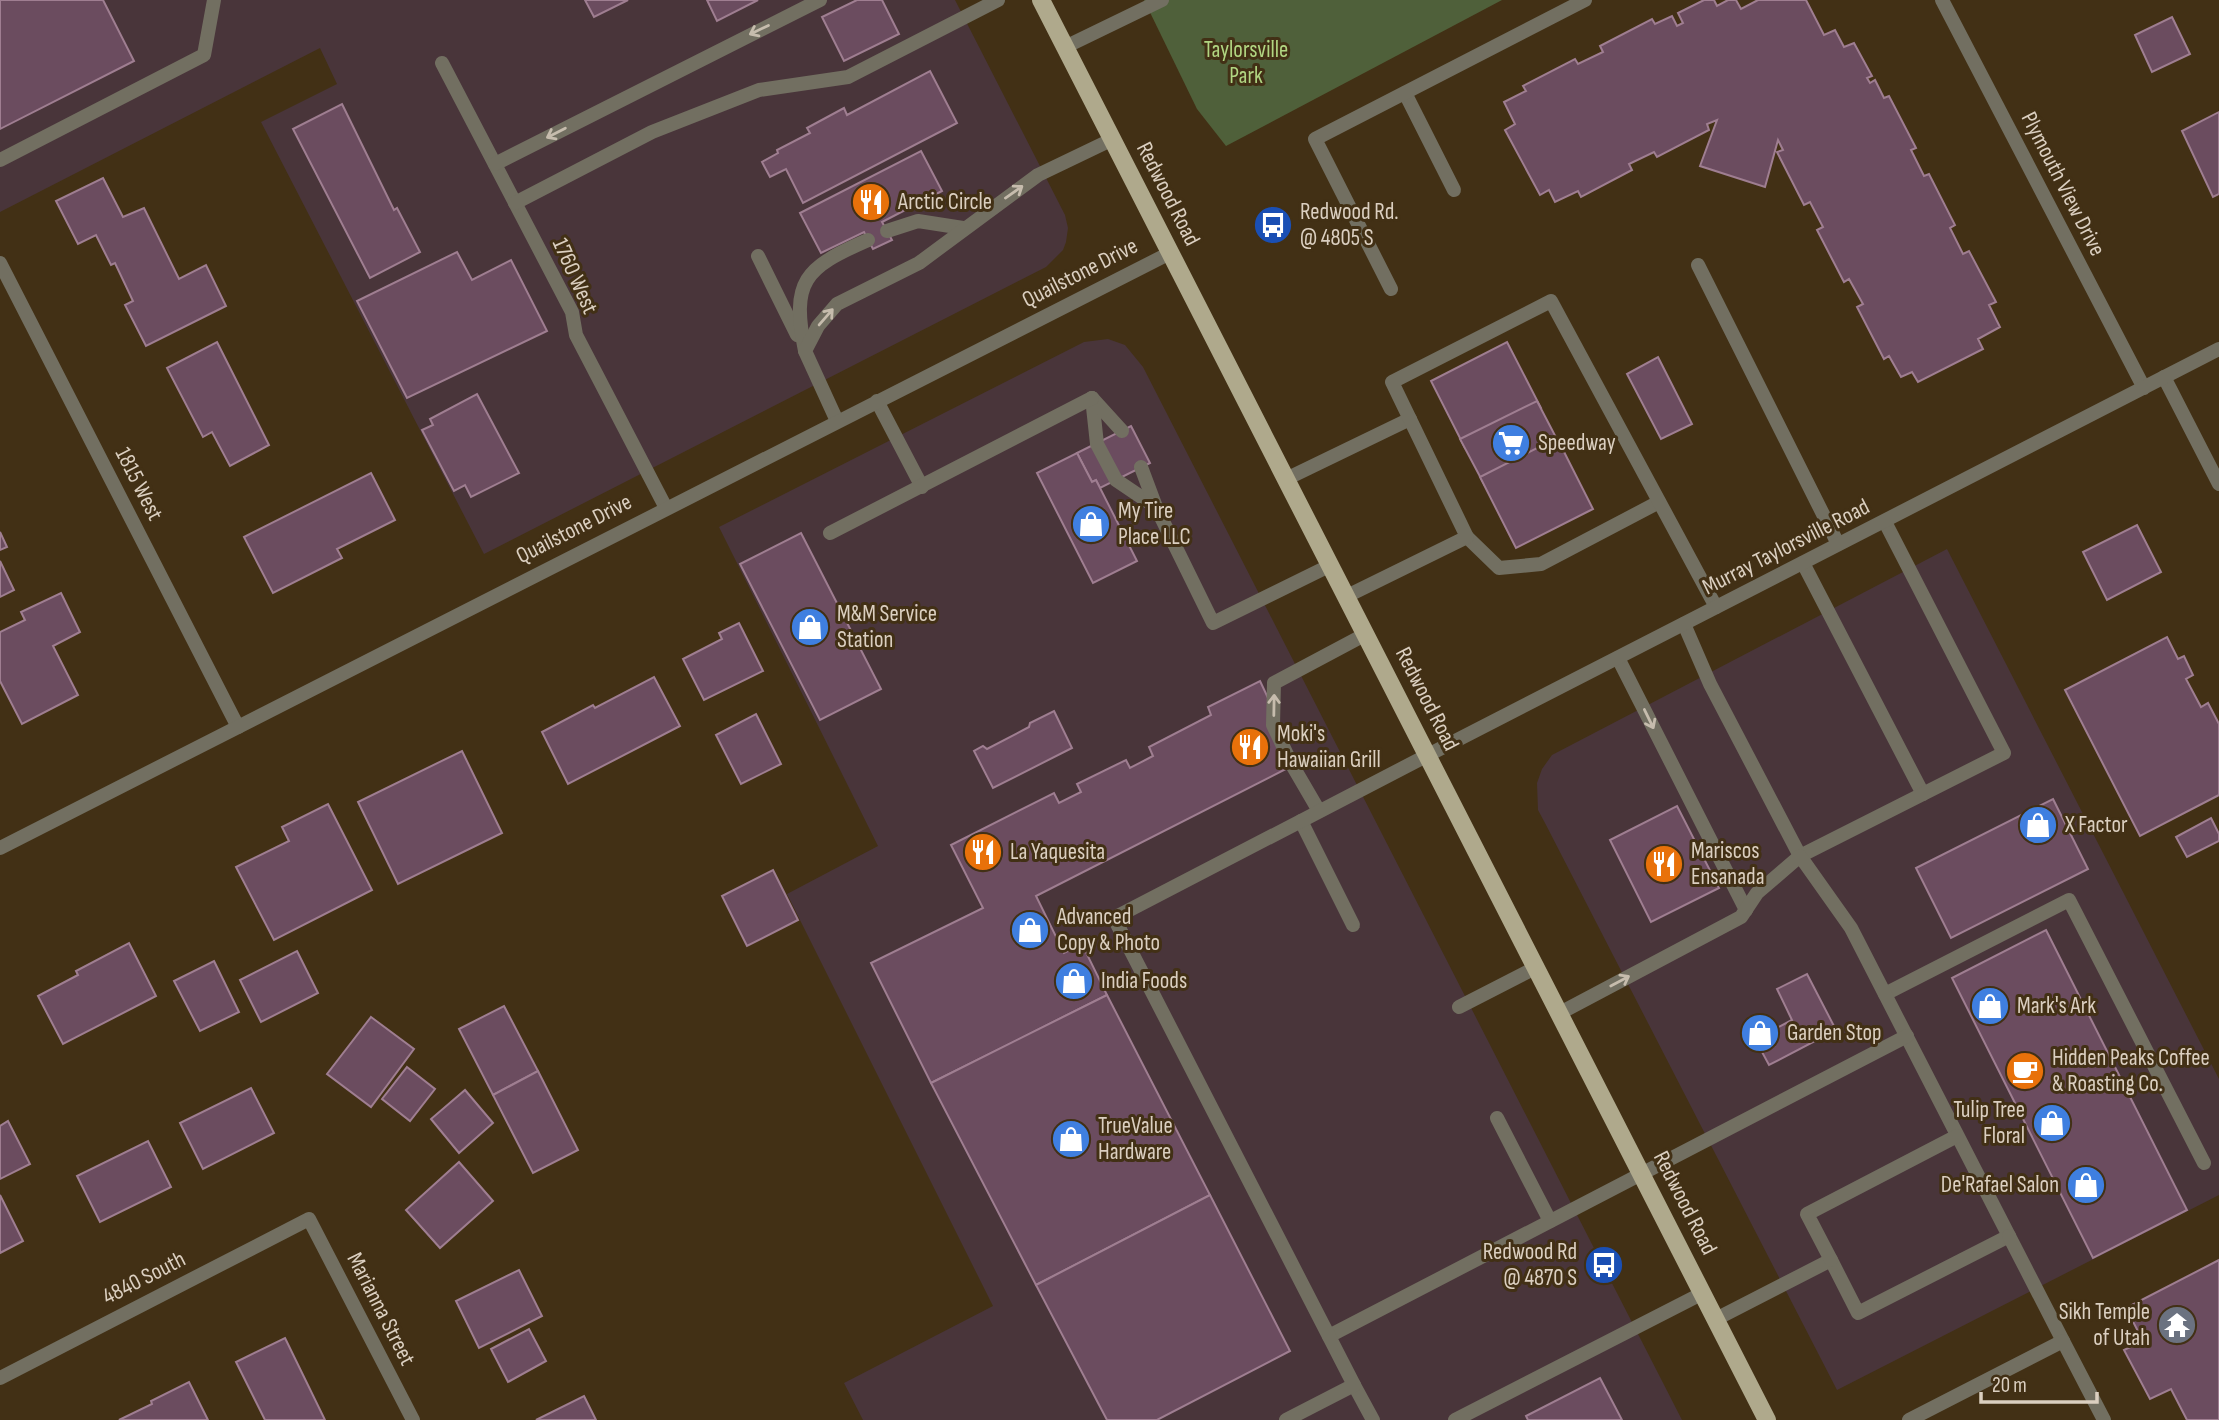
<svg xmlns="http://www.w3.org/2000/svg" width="2219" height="1420" viewBox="0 0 2219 1420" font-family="'Sofia Sans Condensed',sans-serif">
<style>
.commercial{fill:#49353a}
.green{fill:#4f603a}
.building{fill:#6b4c5f;stroke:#9f7e91;stroke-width:2}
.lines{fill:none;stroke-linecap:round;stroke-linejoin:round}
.service{stroke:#726f61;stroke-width:14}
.minor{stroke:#726f61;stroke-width:14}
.tertiary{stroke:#726f61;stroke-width:14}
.primary{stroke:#afa98c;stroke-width:18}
.oneway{stroke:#c6bcad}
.labels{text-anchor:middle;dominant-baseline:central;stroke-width:6;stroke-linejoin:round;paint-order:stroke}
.park-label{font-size:23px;fill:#b1d682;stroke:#423015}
.street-label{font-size:23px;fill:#dbcfc0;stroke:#423015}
.poi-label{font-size:23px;fill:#dbcfc0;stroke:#423015;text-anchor:start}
</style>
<rect width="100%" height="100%" fill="#423015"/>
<g class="commercial">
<polygon points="0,0 955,0 1065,215 1068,228 1066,242 1063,250 1046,267 484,554 261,122 337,84 320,48 0,212"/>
<polygon points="1108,339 1125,345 1143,367 1682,1420 863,1420 844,1383 993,1306 787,894 878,846 719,527 1084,342"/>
<polygon points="1947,549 2219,1079 2219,1195 1837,1390 1545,823 1538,810 1537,783 1542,769 1552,755"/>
</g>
<polygon class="green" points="1144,0 1502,0 1226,146 1197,109"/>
<g class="building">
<polygon points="0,0 103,0 134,61 0,129"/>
<polygon points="585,0 628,0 594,17"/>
<polygon points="707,0 758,0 717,21"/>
<polygon points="857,0 882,0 899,34 844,61 822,17"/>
<polygon points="1704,0 1714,0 1717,6 1728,0 1736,0 1741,9 1758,0 1806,0 1824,35 1835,30 1844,47 1854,43 1872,76 1867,78 1870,83 1875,80 1884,98 1889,96 1916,148 1911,150 1924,176 1929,174 1955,225 1950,228 1963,254 1969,251 1996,302 1989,305 2000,327 1978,339 1983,349 1918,382 1912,372 1901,377 1889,356 1884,359 1857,307 1863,304 1849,279 1844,282 1817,230 1823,227 1810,202 1804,205 1777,152 1783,150 1778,140 1765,187 1700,166 1717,120 1707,124 1709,130 1657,157 1654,152 1629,164 1632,170 1581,197 1578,191 1555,202 1549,190 1540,195 1505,130 1515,124 1504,102 1526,91 1523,86 1575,59 1578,64 1603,52 1600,46 1652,19 1655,24 1672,16 1677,26 1683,23 1678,13"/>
<polygon points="2172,17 2190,54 2152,72 2135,35"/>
<polygon points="930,71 957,123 803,203 786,169 770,177 762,162 778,153 777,150 810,133 807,128 844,108 847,115"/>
<polygon points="342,104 394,210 397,208 420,252 370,278 293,129"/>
<polygon points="2219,112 2219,194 2213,197 2182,131"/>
<polygon points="921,151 942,191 882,222 892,240 873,249 864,232 821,253 800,213"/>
<polygon points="103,178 123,217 144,208 179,279 206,265 226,306 146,346 125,305 133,301 115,263 111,265 96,235 78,244 56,201"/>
<polygon points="457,252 472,280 511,260 547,331 407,398 357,301"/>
<polygon points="217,342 269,445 230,466 212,432 203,437 167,368"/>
<polygon points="1507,342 1541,408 1465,448 1431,381"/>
<polygon points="1658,357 1692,424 1661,439 1627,374"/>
<polygon points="477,394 519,473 471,497 465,485 454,491 422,430 433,425 430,419"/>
<polygon points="1537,401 1561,447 1485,486 1460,439"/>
<polygon points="1131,426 1150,463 1100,488 1096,480 1092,482 1077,453"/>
<polygon points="1557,438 1593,509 1516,548 1480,477"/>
<polygon points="1077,453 1092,482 1096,480 1137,561 1093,583 1037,473"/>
<polygon points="371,473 395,520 337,549 342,558 273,593 244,537"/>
<polygon points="2137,525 2161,572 2107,600 2083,552"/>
<polygon points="0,532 7,547 0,550"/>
<polygon points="801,533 881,689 820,720 740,564"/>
<polygon points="0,561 14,590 0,597"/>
<polygon points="61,593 80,632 53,646 78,695 22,724 0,681 0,632 25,620 21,612"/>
<polygon points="739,623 763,671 704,700 683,659 722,639 719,633"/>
<polygon points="2167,637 2178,659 2184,656 2193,675 2186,679 2201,707 2208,703 2219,724 2219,795 2140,836 2065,690"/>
<polygon points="654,677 680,726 568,784 542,732 593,705 595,708"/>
<polygon points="1260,681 1278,719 1286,769 1036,896 1064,953 1082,944 1107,995 931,1083 871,963 983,908 951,845 1054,793 1059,803 1081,792 1077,784 1126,760 1130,768 1153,756 1149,747 1211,715 1208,707"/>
<polygon points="1054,711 1072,748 993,788 974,751 983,746 987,749 1029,727 1030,723"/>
<polygon points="756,714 781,764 741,784 716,735"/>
<polygon points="462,751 502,833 398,884 358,802"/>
<polygon points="2053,799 2088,869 1951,938 1916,868"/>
<polygon points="328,804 372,890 274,940 236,867 289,841 282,827"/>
<polygon points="1677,806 1719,888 1651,922 1610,840"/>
<polygon points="2211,818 2219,834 2219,841 2187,857 2176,837"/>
<polygon points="773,870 798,920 747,946 722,896"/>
<polygon points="2046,930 2187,1210 2093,1258 1952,978"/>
<polygon points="129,943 156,996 63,1044 38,996 78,975 76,971"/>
<polygon points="297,951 318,993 261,1022 240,980"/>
<polygon points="214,961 239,1012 200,1031 174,981"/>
<polygon points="1807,974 1836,1030 1769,1065 1762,1052 1774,1046 1767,1033 1792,1020 1777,989"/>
<polygon points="1107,995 1210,1195 1036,1285 931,1083"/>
<polygon points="504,1006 538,1071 493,1095 459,1029"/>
<polygon points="371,1017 414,1049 371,1107 327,1074"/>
<polygon points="407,1067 435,1089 410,1121 382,1099"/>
<polygon points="538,1071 578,1150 533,1173 493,1095"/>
<polygon points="251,1088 274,1133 203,1169 180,1123"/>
<polygon points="465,1090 493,1123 459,1153 431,1119"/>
<polygon points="8,1121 30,1164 0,1179 0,1126"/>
<polygon points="148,1141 171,1187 100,1222 77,1176"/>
<polygon points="459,1162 493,1201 440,1248 406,1210"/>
<polygon points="0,1195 23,1241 0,1253"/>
<polygon points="1210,1195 1290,1351 1157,1420 1107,1420 1036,1285"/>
<polygon points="2219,1260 2219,1420 2187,1420 2171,1389 2150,1399 2124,1350 2143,1341 2126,1308"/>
<polygon points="519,1270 542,1316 479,1348 456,1301"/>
<polygon points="529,1329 546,1361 508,1382 491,1349"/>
<polygon points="285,1338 325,1420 265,1420 236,1362"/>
<polygon points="1600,1378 1622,1420 1528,1420 1526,1416"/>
<polygon points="189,1382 208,1420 119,1420 152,1404 151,1401"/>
<polygon points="584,1396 596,1420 536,1420"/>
</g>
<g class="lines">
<g class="service">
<polyline points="1065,47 1162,0"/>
<polyline points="442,63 572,312 576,335 666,508"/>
<polyline points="1405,93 1454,190"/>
<polyline points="0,160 204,55 214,0"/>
<polyline points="495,164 820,0"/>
<polyline points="515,203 652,132 759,90 848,77 998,0"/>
<polyline points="887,231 918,221 963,228"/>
<polyline points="758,256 797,335"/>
<polyline points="1698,265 1838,544"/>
<polyline points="1391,289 1315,139 1585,0"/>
<path d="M805,351C791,281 804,268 868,240"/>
<polyline points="1092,398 1097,444 1116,480 1156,507"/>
<polyline points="1092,398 1122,431"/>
<polyline points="877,401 922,487"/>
<polyline points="837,421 805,351 818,326 837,304 919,263 1038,175 1113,139"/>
<polyline points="1141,467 1156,507 1213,623 1331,565"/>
<polyline points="1286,479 1410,419"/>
<polyline points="830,533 1092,398"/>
<polyline points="1467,537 1499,568 1541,564 1659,502"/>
<polyline points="1803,563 1923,794"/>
<polyline points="1347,596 1467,537 1392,382 1551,301 1716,607"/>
<polyline points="1684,624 1710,684 1800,856 2004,753 1885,522"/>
<polyline points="1618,658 1746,910"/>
<polyline points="1319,811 1291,763 1273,725 1274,683 1366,634"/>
<polyline points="1301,821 1353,925"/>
<polyline points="1885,994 2069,900 2204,1163"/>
<polyline points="1459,1007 1537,967"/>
<polyline points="1560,1013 1741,917 1757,893 1800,856 1851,928 2009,1236 1858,1313 1831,1260 1716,1319"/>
<polyline points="1497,1118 1550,1221"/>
<polyline points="2009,1236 2063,1341"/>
<polyline points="1831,1260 1807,1214 1957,1136"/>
<polyline points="1329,1336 1907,1036"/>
<polyline points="1354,1385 1373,1420"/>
<polyline points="1286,1420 1354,1385 1114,918 1428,755"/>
<polyline points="1455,1420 1703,1293"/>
<polyline points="1909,1420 2063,1341 2104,1420"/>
</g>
<g class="minor">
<polyline points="1942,0 2144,388"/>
<polyline points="0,263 238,727"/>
<polyline points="2164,377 2219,484"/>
<polyline points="0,848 1170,253"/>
<polyline points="0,1378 309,1219 413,1420"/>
</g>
<polyline class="tertiary" points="1428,755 2219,349"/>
<polyline class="primary" points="1041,0 1767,1420"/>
</g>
<defs><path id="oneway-shaft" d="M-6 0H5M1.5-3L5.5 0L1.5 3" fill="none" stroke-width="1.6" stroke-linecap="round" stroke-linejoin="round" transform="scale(1.75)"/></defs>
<g class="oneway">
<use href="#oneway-shaft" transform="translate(759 30) rotate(154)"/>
<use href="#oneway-shaft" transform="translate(556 133) rotate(153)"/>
<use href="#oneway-shaft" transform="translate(1014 192) rotate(-35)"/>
<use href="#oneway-shaft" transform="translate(826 317) rotate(-49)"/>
<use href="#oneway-shaft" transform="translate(1274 705) rotate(-89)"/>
<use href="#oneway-shaft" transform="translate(1649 719) rotate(64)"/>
<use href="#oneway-shaft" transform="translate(1620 981) rotate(-28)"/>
</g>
<defs>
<g id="restaurant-disc" transform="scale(2.0125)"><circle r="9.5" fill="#e8710a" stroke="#423015"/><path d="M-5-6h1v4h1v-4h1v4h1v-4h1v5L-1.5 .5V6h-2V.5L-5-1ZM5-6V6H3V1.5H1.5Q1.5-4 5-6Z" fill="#fff"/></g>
<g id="bus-disc" transform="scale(2.0125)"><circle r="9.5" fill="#1a4fb4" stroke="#423015"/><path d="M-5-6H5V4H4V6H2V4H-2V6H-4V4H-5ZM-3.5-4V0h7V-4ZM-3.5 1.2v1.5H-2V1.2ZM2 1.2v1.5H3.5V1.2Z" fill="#fff"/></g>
<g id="supermarket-disc" transform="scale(2.0125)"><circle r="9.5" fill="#3f7fe0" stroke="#423015"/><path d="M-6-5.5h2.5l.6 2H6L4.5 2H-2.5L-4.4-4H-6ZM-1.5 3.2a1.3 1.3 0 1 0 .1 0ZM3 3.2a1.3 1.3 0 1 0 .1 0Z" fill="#fff"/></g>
<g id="shop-disc" transform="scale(2.0125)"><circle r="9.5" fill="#3f7fe0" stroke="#423015"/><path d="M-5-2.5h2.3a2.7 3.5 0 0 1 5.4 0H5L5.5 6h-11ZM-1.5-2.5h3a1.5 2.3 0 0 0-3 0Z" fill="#fff"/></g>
<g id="cafe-disc" transform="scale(2.0125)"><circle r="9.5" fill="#e8710a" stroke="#423015"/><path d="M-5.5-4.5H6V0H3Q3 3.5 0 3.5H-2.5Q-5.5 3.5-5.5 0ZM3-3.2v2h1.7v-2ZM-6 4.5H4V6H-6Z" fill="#fff"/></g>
<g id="temple-disc" transform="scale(2.0125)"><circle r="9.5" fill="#6b7280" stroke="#423015"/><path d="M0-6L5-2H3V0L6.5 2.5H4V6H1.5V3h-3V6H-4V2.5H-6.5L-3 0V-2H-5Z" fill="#fff"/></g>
</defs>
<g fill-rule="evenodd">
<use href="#restaurant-disc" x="871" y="202"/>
<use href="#bus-disc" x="1273" y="225"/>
<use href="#supermarket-disc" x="1511" y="443"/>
<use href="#shop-disc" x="1091" y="524"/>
<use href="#shop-disc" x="810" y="627"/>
<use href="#restaurant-disc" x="1250" y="747"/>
<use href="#shop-disc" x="2038" y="825"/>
<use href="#restaurant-disc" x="983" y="852"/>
<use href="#restaurant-disc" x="1664" y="864"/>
<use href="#shop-disc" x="1030" y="930"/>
<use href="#shop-disc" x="1074" y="981"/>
<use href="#shop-disc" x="1990" y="1006"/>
<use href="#shop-disc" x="1760" y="1033"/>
<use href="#cafe-disc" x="2025" y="1071"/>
<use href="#shop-disc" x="2052" y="1123"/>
<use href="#shop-disc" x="1071" y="1139"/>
<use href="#shop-disc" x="2086" y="1185"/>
<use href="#bus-disc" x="1604" y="1265"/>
<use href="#temple-disc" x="2177" y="1325"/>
</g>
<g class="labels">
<g class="park-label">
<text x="1246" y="50">Taylorsville<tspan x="1246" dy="26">Park</tspan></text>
</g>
<g class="street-label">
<text transform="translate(2063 184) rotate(63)">Plymouth View Drive</text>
<text transform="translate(1168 194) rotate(63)">Redwood Road</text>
<text transform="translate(1080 273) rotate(-27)">Quailstone Drive</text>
<text transform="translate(575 276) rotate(66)">1760 West</text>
<text transform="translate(139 484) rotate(63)">1815 West</text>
<text transform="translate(574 529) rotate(-27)">Quailstone Drive</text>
<text transform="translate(1786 547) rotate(-27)">Murray Taylorsville Road</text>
<text transform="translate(1427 699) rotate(63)">Redwood Road</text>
<text transform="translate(1685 1203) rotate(63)">Redwood Road</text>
<text transform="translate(144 1278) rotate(-27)">4840 South</text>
<text transform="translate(381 1309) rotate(63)">Marianna Street</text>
</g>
<g class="poi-label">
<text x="898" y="202">Arctic Circle</text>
<text x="1300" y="212">Redwood Rd.<tspan x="1300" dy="26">@ 4805 S</tspan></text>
<text x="1538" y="443">Speedway</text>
<text x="1118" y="511">My Tire<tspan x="1118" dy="26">Place LLC</tspan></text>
<text x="837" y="614">M&amp;M Service<tspan x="837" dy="26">Station</tspan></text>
<text x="1277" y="734">Moki's<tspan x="1277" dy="26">Hawaiian Grill</tspan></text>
<text x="2065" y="825">X Factor</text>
<text x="1691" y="851">Mariscos<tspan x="1691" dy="26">Ensanada</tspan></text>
<text x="1010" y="852">La Yaquesita</text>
<text x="1057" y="917">Advanced<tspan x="1057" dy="26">Copy &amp; Photo</tspan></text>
<text x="1101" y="981">India Foods</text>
<text x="2017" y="1006">Mark's Ark</text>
<text x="1787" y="1033">Garden Stop</text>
<text x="2052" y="1058">Hidden Peaks Coffee<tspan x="2052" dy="26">&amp; Roasting Co.</tspan></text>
<text x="2025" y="1110" text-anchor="end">Tulip Tree<tspan x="2025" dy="26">Floral</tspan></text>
<text x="1098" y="1126">TrueValue<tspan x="1098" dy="26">Hardware</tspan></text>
<text x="2059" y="1185" text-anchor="end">De'Rafael Salon</text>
<text x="1577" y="1252" text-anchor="end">Redwood Rd<tspan x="1577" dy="26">@ 4870 S</tspan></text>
<text x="2150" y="1312" text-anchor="end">Sikh Temple<tspan x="2150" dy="26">of Utah</tspan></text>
</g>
</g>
<path d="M1981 1392v10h116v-10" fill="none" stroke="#dbcfc0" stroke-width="3.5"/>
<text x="1992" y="1392" font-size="21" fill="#dbcfc0" stroke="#423015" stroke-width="5" paint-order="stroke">20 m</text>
</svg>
